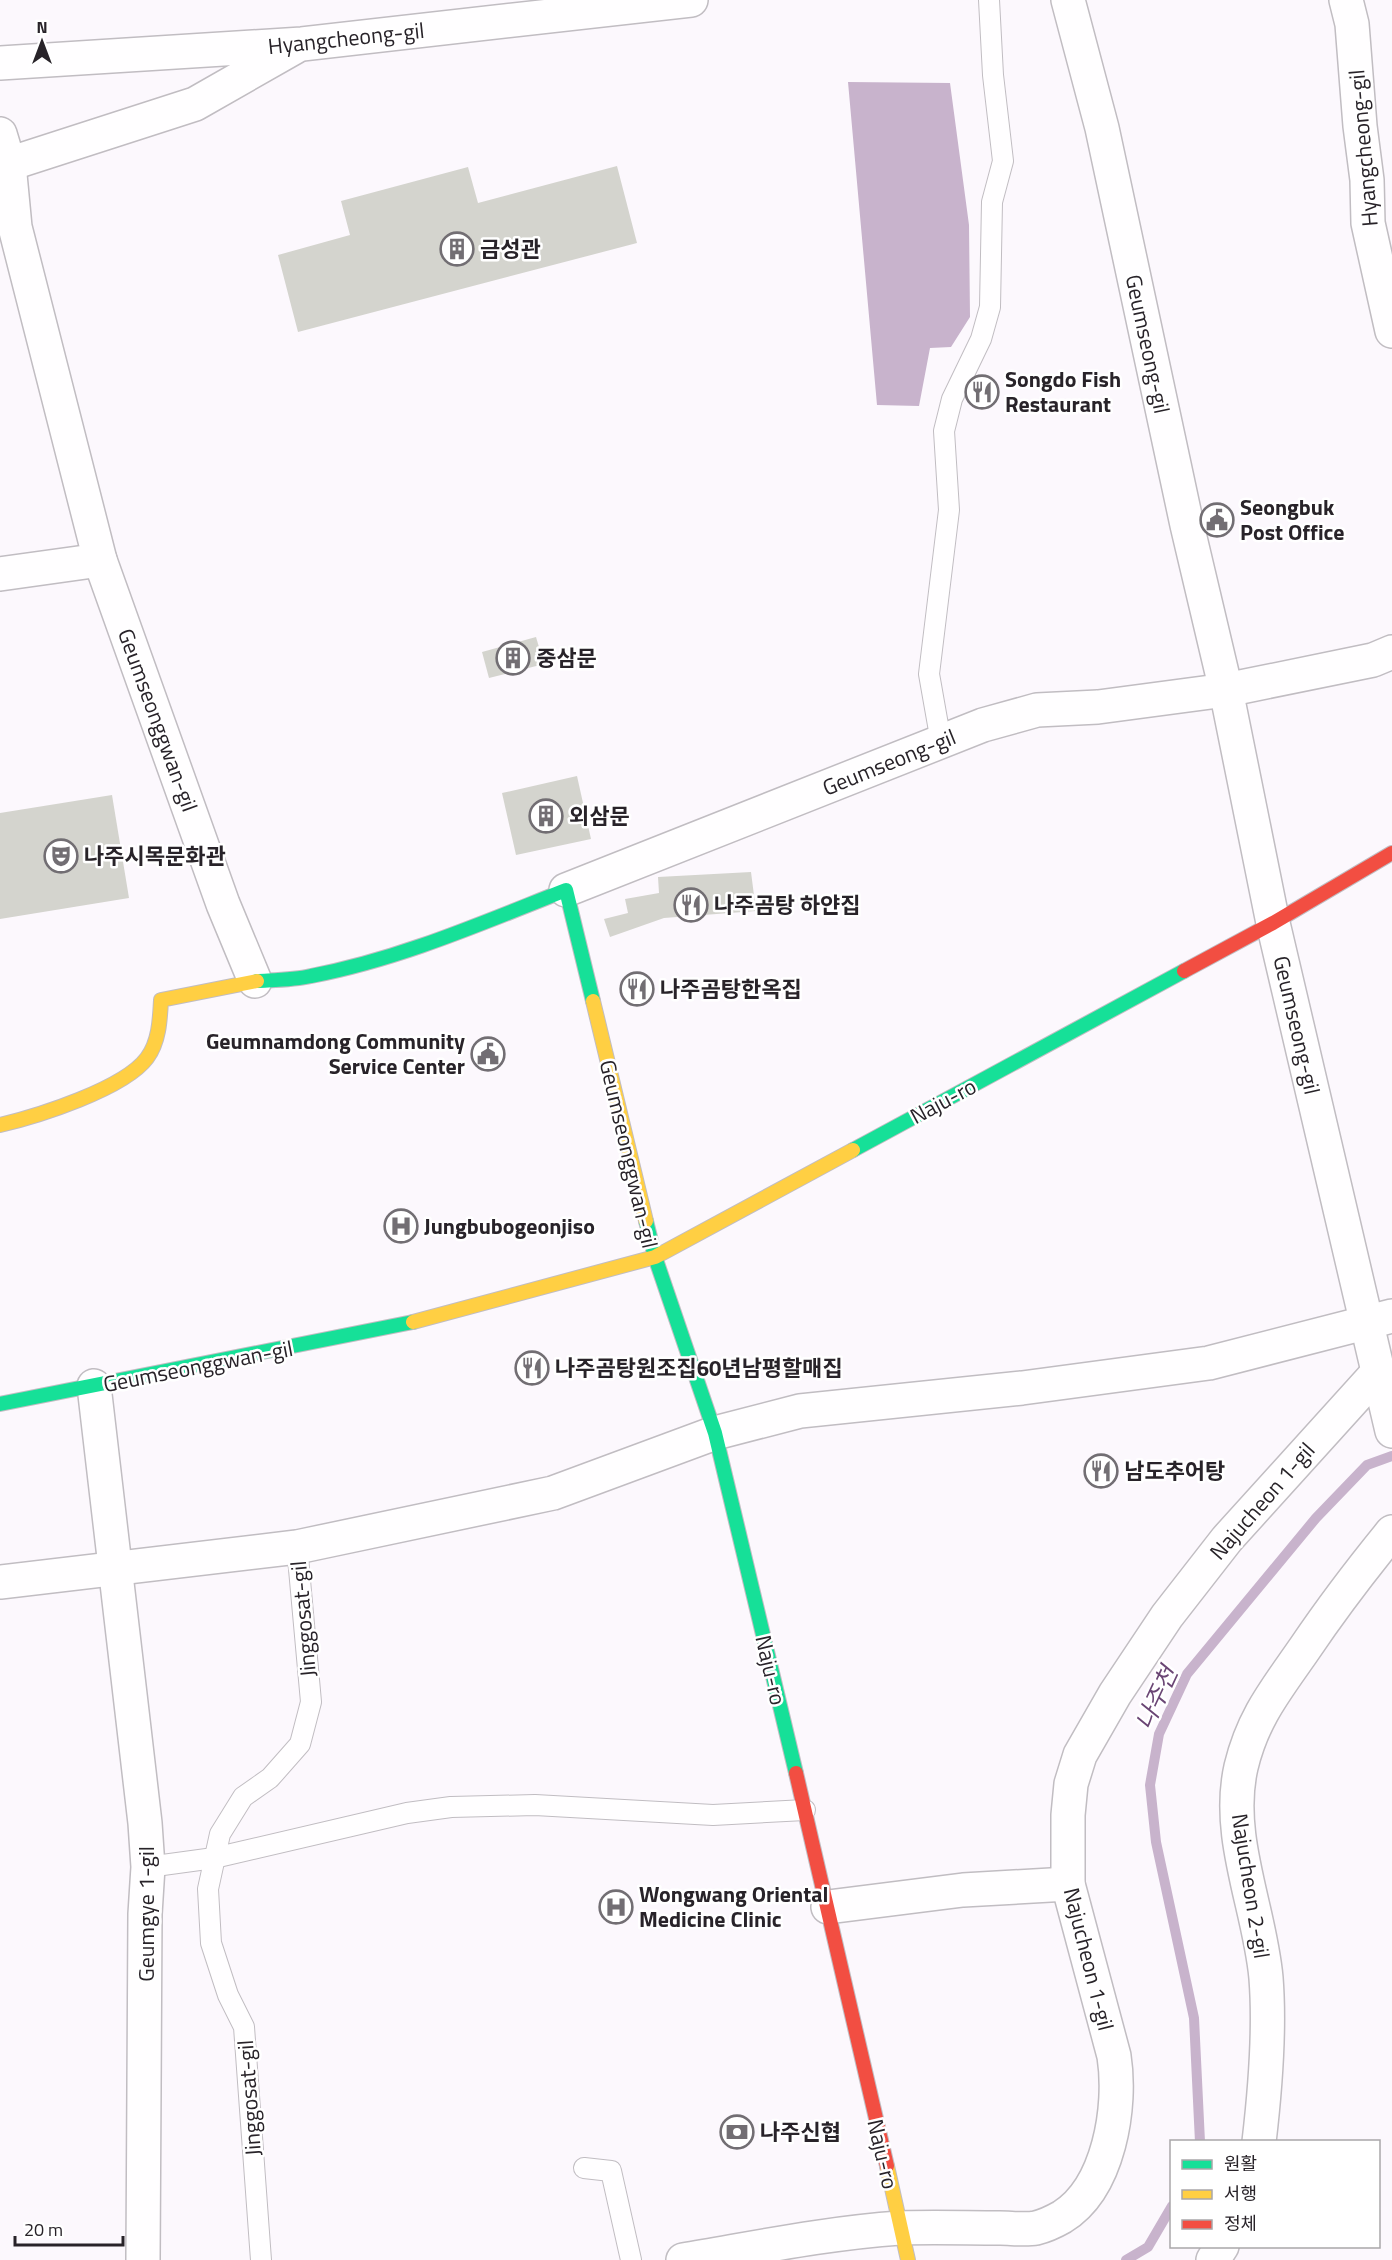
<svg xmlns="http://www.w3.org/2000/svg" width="1392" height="2260" viewBox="0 0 1392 2260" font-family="'Titillium Web','Noto Sans KR',sans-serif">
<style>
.water{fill:#c8b3cc}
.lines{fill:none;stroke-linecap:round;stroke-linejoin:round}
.stream{stroke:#c8b3cc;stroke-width:10}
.building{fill:#d4d4ce}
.lane-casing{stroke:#c1bdc2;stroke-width:22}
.street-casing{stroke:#c1bdc2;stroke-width:36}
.fast-casing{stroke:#c1bdc2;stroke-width:16}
.slow-casing{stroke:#c1bdc2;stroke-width:16}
.jam-casing{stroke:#c1bdc2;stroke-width:16}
.lane{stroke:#fffeff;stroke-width:20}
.street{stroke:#fffeff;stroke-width:33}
.fast{stroke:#16e098;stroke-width:14}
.slow{stroke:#ffcf43;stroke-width:14}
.jam{stroke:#f24e42;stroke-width:14}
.labels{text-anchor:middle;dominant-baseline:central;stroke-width:5;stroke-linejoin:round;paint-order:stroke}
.street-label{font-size:22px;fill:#282329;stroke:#fff}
.poi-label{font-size:22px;font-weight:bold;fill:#282329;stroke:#fff;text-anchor:start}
.water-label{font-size:24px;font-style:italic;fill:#6a4574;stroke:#fff}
</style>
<rect width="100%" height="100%" fill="#fcf8fd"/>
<polygon class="water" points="848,82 950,83 969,225 970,317 951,347 930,348 919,406 877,405"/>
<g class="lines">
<g class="stream">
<polyline points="1200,2142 1194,2018 1156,1842 1150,1785 1159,1734 1187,1674 1316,1518 1367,1465 1392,1456"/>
<polyline points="1126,2260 1148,2247 1172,2206"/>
</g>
</g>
<g class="building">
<polygon points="617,166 637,243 298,332 278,255 350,235 341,201 468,167 478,203"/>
<polygon points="536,637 544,664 489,678 482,652"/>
<polygon points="577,776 591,839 516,855 502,793"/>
<polygon points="112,795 129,898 0,919 0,813"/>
<polygon points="751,872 756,911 664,918 610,937 604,919 628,913 625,899 659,893 658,877"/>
</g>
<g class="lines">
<g class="lane-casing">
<g id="lane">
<polyline points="941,742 929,674 949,510 944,431 952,399 981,339 990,307 992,202 1003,161 993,75 989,0"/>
<polyline points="148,1867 214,1858 407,1813 451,1807 535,1805 713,1815 805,1810"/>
<polyline points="584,2168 611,2171 631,2260"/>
<polyline points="261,2260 244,2027 228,1995 211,1943 208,1889 220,1834 243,1797 270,1778 300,1744 311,1702 297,1547"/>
</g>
</g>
<g class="street-casing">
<g id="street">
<polyline points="1068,0 1102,128 1187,525 1226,690 1273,923 1392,1431"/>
<polyline points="1346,0 1352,24 1360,126 1367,180 1368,223 1392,331"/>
<polyline points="0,63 302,44 691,0"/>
<polyline points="0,134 9,164 15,227 100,560 223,904 255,981"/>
<polyline points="9,164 195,104 295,47"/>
<polyline points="0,574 100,560"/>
<polyline points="566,890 983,725 1037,710 1098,707 1226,690 1373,660 1392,652"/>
<polyline points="94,1386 145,1823 148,1867 145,1914 143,2260"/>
<polyline points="0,1582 297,1547 553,1493 715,1433 800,1411 1022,1388 1209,1363 1392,1316"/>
<polyline points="828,1907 963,1890 1068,1884"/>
<path d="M1259,2142C1265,2091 1270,2029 1266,1978C1260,1909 1225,1837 1241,1767C1253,1717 1276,1690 1305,1648C1332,1608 1361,1570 1392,1532"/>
<path d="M683,2260C755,2248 827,2233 900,2228C933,2227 967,2228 1000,2228C1011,2228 1025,2230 1036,2228C1044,2226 1055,2221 1062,2217C1109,2188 1122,2107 1114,2056L1068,1884V1815L1071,1784L1080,1755L1115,1694L1167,1616L1227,1539L1379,1371"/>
<polyline points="1213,2260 1222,2246"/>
</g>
</g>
<g class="fast-casing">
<g id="fast">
<path d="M257,981C275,980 294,980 311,976C400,959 482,923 566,890L593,1001"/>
<polyline points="853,1150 1184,971"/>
<polyline points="646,1221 655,1257 715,1433 796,1773"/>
<polyline points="0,1404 413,1322"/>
</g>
</g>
<g class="slow-casing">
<g id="slow">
<polyline points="593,1001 646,1221"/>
<path d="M0,1125C38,1116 124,1089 147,1058C159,1042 160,1020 161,1000L257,981"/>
<polyline points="413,1322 655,1257 853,1150"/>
<polyline points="887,2166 908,2260"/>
</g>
</g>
<g class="jam-casing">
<g id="jam">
<polyline points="1184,971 1273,923 1392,853"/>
<polyline points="796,1773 887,2166"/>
</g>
</g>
<use href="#lane" class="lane"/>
<use href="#street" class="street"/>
<use href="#fast" class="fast"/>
<use href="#slow" class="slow"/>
<use href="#jam" class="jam"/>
</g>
<defs>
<g id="building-ring" transform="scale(1.725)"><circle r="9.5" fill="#fff" stroke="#726e73" stroke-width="1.5"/><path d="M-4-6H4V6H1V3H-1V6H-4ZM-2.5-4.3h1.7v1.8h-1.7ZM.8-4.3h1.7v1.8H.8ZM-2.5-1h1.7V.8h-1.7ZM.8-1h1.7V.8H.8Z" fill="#726e73"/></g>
<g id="restaurant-ring" transform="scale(1.725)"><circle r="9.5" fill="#fff" stroke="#726e73" stroke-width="1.5"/><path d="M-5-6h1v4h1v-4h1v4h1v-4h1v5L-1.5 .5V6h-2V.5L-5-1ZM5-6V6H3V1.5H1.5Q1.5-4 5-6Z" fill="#726e73"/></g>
<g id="civic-ring" transform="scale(1.725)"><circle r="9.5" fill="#fff" stroke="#726e73" stroke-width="1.5"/><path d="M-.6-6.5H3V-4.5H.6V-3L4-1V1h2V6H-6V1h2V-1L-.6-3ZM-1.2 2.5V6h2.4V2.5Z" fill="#726e73"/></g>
<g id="theatre-ring" transform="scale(1.725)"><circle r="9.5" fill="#fff" stroke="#726e73" stroke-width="1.5"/><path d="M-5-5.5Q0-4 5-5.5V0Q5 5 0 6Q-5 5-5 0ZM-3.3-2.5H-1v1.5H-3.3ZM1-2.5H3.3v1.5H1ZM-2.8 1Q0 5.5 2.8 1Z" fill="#726e73"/></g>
<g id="hospital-ring" transform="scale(1.725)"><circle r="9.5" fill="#fff" stroke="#726e73" stroke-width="1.5"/><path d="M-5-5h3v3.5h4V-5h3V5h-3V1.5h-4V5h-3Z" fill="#726e73"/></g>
<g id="bank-ring" transform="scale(1.725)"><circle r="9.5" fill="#fff" stroke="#726e73" stroke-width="1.5"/><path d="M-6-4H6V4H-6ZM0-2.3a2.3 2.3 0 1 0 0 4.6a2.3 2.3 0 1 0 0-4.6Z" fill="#726e73"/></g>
</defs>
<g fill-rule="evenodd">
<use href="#building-ring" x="457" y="249"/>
<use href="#restaurant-ring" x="982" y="392"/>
<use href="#civic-ring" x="1217" y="520"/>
<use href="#building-ring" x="513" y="658"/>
<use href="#building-ring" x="546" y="816"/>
<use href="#theatre-ring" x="61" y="856"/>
<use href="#restaurant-ring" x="691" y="905"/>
<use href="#restaurant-ring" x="637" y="989"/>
<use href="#civic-ring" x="488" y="1054"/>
<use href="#hospital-ring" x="401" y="1226"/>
<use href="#restaurant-ring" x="532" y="1368"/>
<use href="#restaurant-ring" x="1101" y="1471"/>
<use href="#hospital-ring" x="616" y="1907"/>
<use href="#bank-ring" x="737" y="2132"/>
</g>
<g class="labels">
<g class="street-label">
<text transform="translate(346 38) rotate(-6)">Hyangcheong-gil</text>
<text transform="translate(1363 148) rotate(-95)">Hyangcheong-gil</text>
<text transform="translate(1148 344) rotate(78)">Geumseong-gil</text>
<text transform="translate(158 720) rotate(70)">Geumseonggwan-gil</text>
<text transform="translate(889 762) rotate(-22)">Geumseong-gil</text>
<text transform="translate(1297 1025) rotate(77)">Geumseong-gil</text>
<text transform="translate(943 1101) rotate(-28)">Naju-ro</text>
<text transform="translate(629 1154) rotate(77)">Geumseonggwan-gil</text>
<text transform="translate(198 1366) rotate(-11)">Geumseonggwan-gil</text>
<text transform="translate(1262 1501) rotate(-49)">Najucheon 1-gil</text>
<text transform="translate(303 1619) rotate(-95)">Jinggosat-gil</text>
<text transform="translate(771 1670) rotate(77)">Naju-ro</text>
<text transform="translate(1251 1886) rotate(81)">Najucheon 2-gil</text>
<text transform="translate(146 1914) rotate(-90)">Geumgye 1-gil</text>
<text transform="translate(1089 1959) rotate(76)">Najucheon 1-gil</text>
<text transform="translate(249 2098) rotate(-94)">Jinggosat-gil</text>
<text transform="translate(883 2154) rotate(77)">Naju-ro</text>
</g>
<g class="poi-label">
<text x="480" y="249">금성관</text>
<text x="1005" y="379">Songdo Fish<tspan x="1005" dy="25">Restaurant</tspan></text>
<text x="1240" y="507">Seongbuk<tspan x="1240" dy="25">Post Office</tspan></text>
<text x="536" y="658">중삼문</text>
<text x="569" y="816">외삼문</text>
<text x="84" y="856">나주시목문화관</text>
<text x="714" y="905">나주곰탕 하얀집</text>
<text x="660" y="989">나주곰탕한옥집</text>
<text x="465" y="1041" text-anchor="end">Geumnamdong Community<tspan x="465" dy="25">Service Center</tspan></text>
<text x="424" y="1226">Jungbubogeonjiso</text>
<text x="555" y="1368">나주곰탕원조집60년남평할매집</text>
<text x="1124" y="1471">남도추어탕</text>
<text x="639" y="1894">Wongwang Oriental<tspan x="639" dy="25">Medicine Clinic</tspan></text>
<text x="760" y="2132">나주신협</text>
</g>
<g class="water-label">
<text transform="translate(1156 1698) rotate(-65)">나주천</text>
</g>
</g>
<rect x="1170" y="2140" width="210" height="108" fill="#ffffff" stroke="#a9a7a9" stroke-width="1.5"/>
<rect x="1182" y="2160" width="30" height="9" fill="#16e098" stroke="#a9a7a9" stroke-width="1.5"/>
<text x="1224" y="2170" font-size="18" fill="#282329">원활</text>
<rect x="1182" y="2190" width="30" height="9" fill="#ffcf43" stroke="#a9a7a9" stroke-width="1.5"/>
<text x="1224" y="2200" font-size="18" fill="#282329">서행</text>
<rect x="1182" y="2220" width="30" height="9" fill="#f24e42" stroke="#a9a7a9" stroke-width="1.5"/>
<text x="1224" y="2230" font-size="18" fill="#282329">정체</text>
<g transform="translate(42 42)" stroke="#ffffff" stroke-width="4.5" paint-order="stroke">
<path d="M0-4.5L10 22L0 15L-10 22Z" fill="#282329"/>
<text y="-9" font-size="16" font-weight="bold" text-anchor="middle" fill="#282329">N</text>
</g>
<path d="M15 2236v9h108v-9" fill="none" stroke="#282329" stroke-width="3"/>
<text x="24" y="2236" font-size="18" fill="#282329" stroke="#ffffff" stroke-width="4.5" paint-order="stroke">20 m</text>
</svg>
